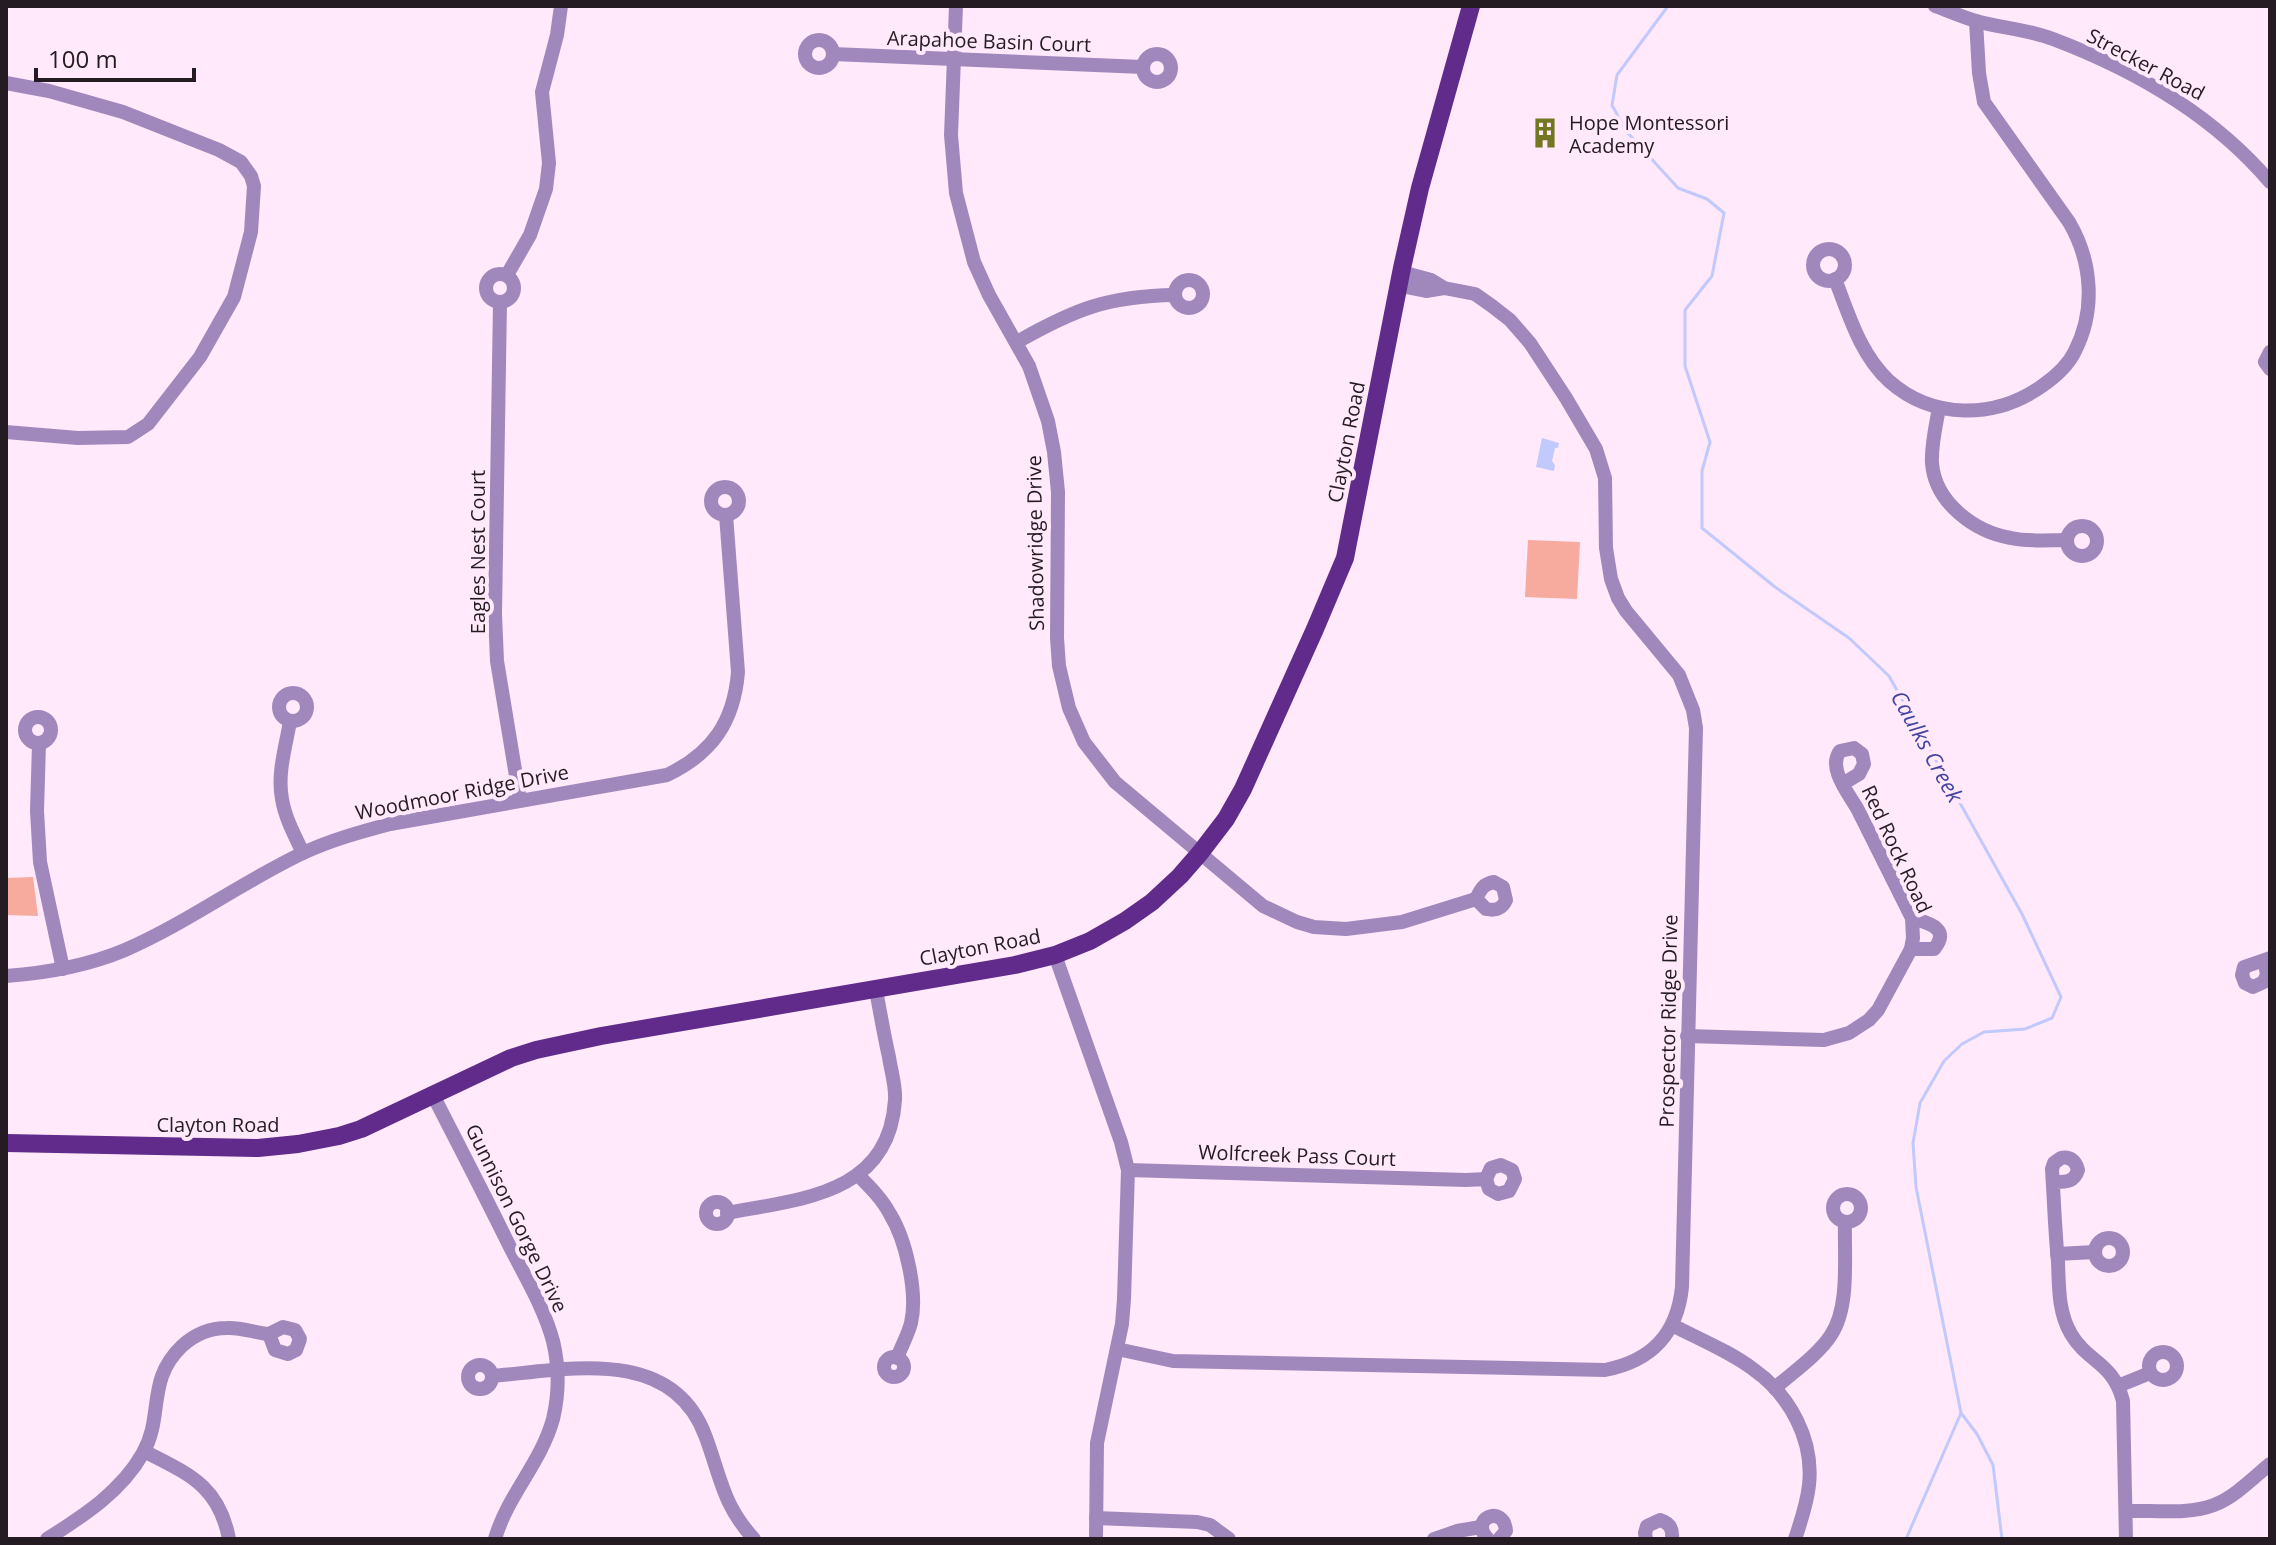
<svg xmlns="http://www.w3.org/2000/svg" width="2276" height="1545" viewBox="0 0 2276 1545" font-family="'Open Sans',sans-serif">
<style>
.green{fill:#f7aa9e}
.water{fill:#c2c9fc}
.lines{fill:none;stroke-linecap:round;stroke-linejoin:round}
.stream{stroke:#c2c9fc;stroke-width:3}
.minor{stroke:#a188bc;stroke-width:14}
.major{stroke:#602b8a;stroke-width:18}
.labels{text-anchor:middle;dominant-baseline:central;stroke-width:8;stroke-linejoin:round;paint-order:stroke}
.street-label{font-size:20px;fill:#251b23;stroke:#ffe9fa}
.poi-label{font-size:20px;fill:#251b23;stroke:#ffe9fa;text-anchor:start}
.water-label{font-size:22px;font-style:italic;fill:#4343a1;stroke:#ffe9fa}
</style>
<rect width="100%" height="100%" fill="#ffe9fa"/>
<g class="green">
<polygon points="1528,540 1580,542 1577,599 1525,597"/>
<polygon points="33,877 38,916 6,915 6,878"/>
</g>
<polygon class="water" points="1542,438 1559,443 1558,448 1555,448 1552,461 1555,465 1554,471 1536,467"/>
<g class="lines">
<g class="stream">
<polyline points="1668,6 1617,75 1612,105 1626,131 1678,188 1707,199 1724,213 1712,276 1685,310 1685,366 1710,442 1702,471 1702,528 1775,587 1849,638 1889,676 2022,914 2061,997 2052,1018 2025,1029 1984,1032 1962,1044 1944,1061 1920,1103 1913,1143 1916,1187 1961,1413 1977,1434 1993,1465 2002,1539"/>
<polyline points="1906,1539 1961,1413"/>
</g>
<g class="minor">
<polyline points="956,6 951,135 956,193 974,262 989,295 1029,366 1048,421 1054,452 1058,492 1057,638 1059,666 1069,708 1084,742 1115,782 1263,906 1297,922 1314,927 1346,929 1402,922 1476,899"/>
<path d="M1935,6C1949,11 1962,17 1976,21C2001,28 2027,29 2053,39C2135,70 2213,115 2270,182"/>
<circle cx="819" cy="54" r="14"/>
<circle cx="1157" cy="68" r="14"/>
<polyline points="833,54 1143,67"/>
<polyline points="6,83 49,91 123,112 219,150 241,162 251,176 254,186 251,232 234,297 200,357 148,424 128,437 78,438 6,432"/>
<circle cx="1829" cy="265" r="16"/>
<circle cx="500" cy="288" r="14"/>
<polyline points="507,275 530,235 546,189 549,163 542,92 557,35 561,6"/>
<path d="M1835,279C1849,315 1860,354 1889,381C1933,420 1995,419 2042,386C2055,377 2068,366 2075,351C2096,310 2092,261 2069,222L1984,102L1979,73L1976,21"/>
<circle cx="1189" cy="294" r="14"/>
<polyline points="500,302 495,614 497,661 520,800"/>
<path d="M1017,342C1075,309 1108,296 1175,295"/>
<polyline points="2270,352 2265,362 2270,369"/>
<path d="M1939,408C1936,425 1931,445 1932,463C1935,503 1975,532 2011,538C2029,542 2049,540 2067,540"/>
<circle cx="725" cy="501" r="14"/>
<circle cx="2082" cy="541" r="15"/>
<circle cx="293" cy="707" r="14"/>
<circle cx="38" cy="730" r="13"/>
<path d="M290,721C286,746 277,773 282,799C285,818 295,836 303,853"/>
<polyline points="39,744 37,811 40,862 63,969"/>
<path d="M1494,882L1503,887L1506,900C1502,909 1496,911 1486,909L1476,899C1481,889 1483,884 1494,882Z"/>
<path d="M1911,949H1934C1951,928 1928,923 1912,918"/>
<polyline points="1055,955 1121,1142 1128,1170 1124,1299 1122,1324 1097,1443 1096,1539"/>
<polyline points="2264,960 2267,974 2264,982 2253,987 2245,983 2242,975 2244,967 2270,958"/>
<path d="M6,976C47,973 87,966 125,950C187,923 242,882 303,853C331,840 360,832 390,824L667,775C713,753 734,721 738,672L726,515"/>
<path d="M1687,1036L1824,1040L1849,1033L1869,1020L1878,1010L1911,949L1913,938L1912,918L1858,810C1849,794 1827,768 1840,751L1854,748L1862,754L1864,764L1859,774L1844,783"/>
<path d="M433,1095C459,1146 485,1196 510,1247C526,1278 544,1308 553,1341C559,1366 559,1394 553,1419C541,1463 507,1496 495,1539"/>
<polyline points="1128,1170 1466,1180 1486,1179 1489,1189 1498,1194 1509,1191 1515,1179 1512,1170 1501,1165 1491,1168 1486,1179"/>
<path d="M859,1176C870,1187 882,1199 890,1214C906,1240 918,1293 911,1323C908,1335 901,1347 897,1358"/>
<path d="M2053,1182C2065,1182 2074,1183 2078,1170C2076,1161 2070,1156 2061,1158L2054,1163L2052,1169C2054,1200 2055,1231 2058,1262C2059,1286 2058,1312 2071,1334C2088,1363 2113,1362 2123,1401L2126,1539"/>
<circle cx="1847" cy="1208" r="14"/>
<circle cx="717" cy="1213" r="11"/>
<path d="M727,1213C800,1199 889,1195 895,1100C896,1086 891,1071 889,1057C884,1035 880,1012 876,990"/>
<circle cx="2109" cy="1252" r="14"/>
<polyline points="2057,1254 2095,1252"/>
<path d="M1672,1325C1699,1339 1729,1351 1753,1369C1790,1395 1814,1440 1809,1485C1807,1504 1801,1521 1795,1539"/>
<polygon points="283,1327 295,1330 300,1339 296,1350 288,1354 275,1350 269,1334"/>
<path d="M1117,1349L1173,1361L1605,1370C1651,1361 1677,1335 1682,1287L1696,728L1693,710L1679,675L1626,611L1618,598L1611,579L1606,548L1605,478L1596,449L1566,398L1530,343L1510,320L1492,306L1475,294L1444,288L1426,291L1406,287L1400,279L1409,274L1431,280L1444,288"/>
<circle cx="2163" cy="1366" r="14"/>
<circle cx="894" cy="1367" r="10"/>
<circle cx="480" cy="1377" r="12"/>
<path d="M492,1376C565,1370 671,1345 705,1435C721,1477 722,1504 754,1539"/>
<polyline points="2118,1386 2150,1373"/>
<path d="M1775,1388C1792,1373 1819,1354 1831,1335C1850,1307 1844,1256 1845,1223"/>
<path d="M144,1451C188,1474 219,1485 229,1539"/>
<path d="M2126,1511C2154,1510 2188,1515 2214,1505C2235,1497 2253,1478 2270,1464"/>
<polyline points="1096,1518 1197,1522 1210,1525 1229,1539"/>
<path d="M47,1539C83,1516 121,1492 143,1453C164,1416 146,1380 182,1346C194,1335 210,1328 227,1328C241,1327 255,1333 269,1334"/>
<polyline points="1434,1539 1457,1531 1481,1527"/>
<path d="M1488,1539C1468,1519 1504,1503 1506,1531L1499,1539"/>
<path d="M1646,1539L1645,1533L1647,1526L1660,1520C1670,1523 1673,1529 1672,1539"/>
</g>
<polyline class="major" points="6,1143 258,1148 298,1144 339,1136 361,1129 511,1058 536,1050 601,1036 1015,965 1055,955 1090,941 1125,921 1152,902 1180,876 1200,853 1226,819 1243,789 1315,629 1345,558 1402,268 1420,188 1471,6"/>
</g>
<defs>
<g id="building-bare" transform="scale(2.4)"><path d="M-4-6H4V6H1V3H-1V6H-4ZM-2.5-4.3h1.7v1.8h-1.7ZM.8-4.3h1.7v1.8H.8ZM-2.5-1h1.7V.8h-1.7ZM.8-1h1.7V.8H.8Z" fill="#73771f" stroke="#ffe9fa" stroke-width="2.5" paint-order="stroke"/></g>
</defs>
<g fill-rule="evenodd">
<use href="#building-bare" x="1545" y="133"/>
</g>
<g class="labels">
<g class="street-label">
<text transform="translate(989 41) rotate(2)">Arapahoe Basin Court</text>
<text transform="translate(2146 64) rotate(28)">Strecker Road</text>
<text transform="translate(1346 442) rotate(-79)">Clayton Road</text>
<text transform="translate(1035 543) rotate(-91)">Shadowridge Drive</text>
<text transform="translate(477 552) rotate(-90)">Eagles Nest Court</text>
<text transform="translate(462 792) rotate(-11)">Woodmoor Ridge Drive</text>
<text transform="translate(1897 849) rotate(65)">Red Rock Road</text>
<text transform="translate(980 947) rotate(-11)">Clayton Road</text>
<text transform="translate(1668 1021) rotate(-89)">Prospector Ridge Drive</text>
<text x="218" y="1124">Clayton Road</text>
<text transform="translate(1297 1155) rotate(2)">Wolfcreek Pass Court</text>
<text transform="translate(517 1218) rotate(64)">Gunnison Gorge Drive</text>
</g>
<g class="poi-label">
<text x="1569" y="122">Hope Montessori<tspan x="1569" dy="23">Academy</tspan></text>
</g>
<g class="water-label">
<text transform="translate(1928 746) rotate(61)">Caulks Creek</text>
</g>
</g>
<rect width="2276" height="1545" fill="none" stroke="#251b23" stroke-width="16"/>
<path d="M36 68v12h158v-12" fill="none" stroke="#251b23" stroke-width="4"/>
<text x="48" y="68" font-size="24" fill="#251b23" stroke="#ffe9fa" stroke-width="6" paint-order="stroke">100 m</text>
</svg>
